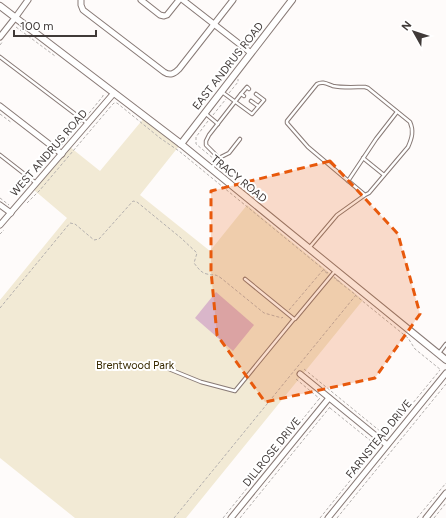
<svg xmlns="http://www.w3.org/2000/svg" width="446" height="518" viewBox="0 0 446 518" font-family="Figtree,sans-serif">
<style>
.green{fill:#f2ead5}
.water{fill:#d9b6ca}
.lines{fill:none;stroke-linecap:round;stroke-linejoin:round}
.service-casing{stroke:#887a76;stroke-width:4.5}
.minor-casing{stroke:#887a76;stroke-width:7}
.tertiary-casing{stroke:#887a76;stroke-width:8}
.path{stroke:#b4b0ae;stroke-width:1;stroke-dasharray:3 2;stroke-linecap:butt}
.service{stroke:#fff;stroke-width:2.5}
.minor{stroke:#fff;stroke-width:5}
.tertiary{stroke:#fff;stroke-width:6}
.marked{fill:#e8590c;fill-opacity:0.2;stroke:#e8590c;stroke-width:3;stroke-dasharray:8 5;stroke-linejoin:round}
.labels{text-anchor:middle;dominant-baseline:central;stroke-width:4;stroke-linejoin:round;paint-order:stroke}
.street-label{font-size:11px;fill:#403a38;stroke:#fff}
.park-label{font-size:11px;fill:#382a00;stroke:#fff}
</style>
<rect width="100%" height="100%" fill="#fefbfa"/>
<polygon class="green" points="144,118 179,146 140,195 210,251 247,205 363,300 186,518 75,518 0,458 0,300 67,218 34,190 70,147 100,171"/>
<polygon class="water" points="216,292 254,325 233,351 195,318"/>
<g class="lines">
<g class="service-casing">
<g id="service">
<polyline points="0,57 87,123"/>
<polyline points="222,92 252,114 264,100 256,94"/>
<polyline points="241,94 247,87 249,89"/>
<polyline points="251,101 258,106"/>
<polyline points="206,114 218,124"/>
<polyline points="0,155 36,183"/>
<polyline points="219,158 229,153 240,139"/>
<polyline points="363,158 384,175"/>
<polyline points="211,169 219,158 206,145 206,141 209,135 241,94 244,96"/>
<polyline points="348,181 376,139 397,112"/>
<path d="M309,248L337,215L365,195L369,193L408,147C412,138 414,131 410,122L368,88L365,87C356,87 342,88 333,86C327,84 323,81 317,84L287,121V123L308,147L365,195"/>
<polyline points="245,279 294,319 295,319 335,271"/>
<polyline points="439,353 446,344"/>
<polyline points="169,369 201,382 235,391 294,319"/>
</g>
</g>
<g class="minor-casing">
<g id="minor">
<path d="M81,0V5L83,10L164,72C170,76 174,74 179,69L233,0"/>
<polyline points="141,0 160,15 164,16 167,15 179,0"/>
<polyline points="183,0 251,53"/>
<polyline points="15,18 28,0"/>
<polyline points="0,37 15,18"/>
<polyline points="0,106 62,154"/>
<polyline points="0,205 11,213"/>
<polyline points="0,225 114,93"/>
<polyline points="300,374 387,445"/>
<polyline points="231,518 329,398"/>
<polyline points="328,518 446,373"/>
<polyline points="426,518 446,493"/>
</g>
</g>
<g class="tertiary-casing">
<g id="tertiary">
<polyline points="0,6 181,144 446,360"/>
<polyline points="181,144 292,0"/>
</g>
</g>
<g class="path">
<polyline points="16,27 55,56"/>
<polyline points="0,45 3,41"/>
<polyline points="229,93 238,82 238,79"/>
<polyline points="0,114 12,123"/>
<polyline points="213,115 226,99"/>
<polyline points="86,117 103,96 103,93"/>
<polyline points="208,121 196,137 196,144 214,159"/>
<polyline points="61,146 81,122"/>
<polyline points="45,164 53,154"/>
<polyline points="0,198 9,205"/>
<polyline points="27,203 40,190 112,105 114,103 117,103 160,138 179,151 328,273"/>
<polyline points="0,234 4,230"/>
<polyline points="334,277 341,283"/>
<polyline points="355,295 408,338 415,349 441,370"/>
<path d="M0,308L70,223L75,224L94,240L99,239L133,201L137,202L181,238L197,253L194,263C198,268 201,273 207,274C214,276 214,273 221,278L264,313L282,318L283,317"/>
<polyline points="289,310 323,270 328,274"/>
<polyline points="304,369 386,436"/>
<polyline points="296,379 320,399"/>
<polyline points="330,408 377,446"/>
<polyline points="385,437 440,370"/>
<polyline points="174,518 356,295 334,278"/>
<polyline points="223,518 319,399"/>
<polyline points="240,518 330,407"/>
<polyline points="320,518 378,446"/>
<polyline points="337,518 446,384"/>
<polyline points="417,518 446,483"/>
<polyline points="434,518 446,503"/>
</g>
<use href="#service" class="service"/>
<use href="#minor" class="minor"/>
<use href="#tertiary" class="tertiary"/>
</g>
<path class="marked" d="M330,161L398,234L420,314L375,378L265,402L217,335L211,271V191Z"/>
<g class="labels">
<g class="street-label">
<text transform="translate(228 66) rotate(-52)">EAST ANDRUS ROAD</text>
<text transform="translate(49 153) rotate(-49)">WEST ANDRUS ROAD</text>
<text transform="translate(239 179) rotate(39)">TRACY ROAD</text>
<text transform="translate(379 439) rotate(-51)">FARNSTEAD DRIVE</text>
<text transform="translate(272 452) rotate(-51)">DILLROSE DRIVE</text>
</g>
<g class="park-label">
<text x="135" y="365">Brentwood Park</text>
</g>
</g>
<g transform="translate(414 32) rotate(309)" stroke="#ffffff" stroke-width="3" paint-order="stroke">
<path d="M0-3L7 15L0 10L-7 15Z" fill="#403a38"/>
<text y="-6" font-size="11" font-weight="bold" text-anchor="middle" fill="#403a38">N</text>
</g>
<path d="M14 30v6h82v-6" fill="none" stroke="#403a38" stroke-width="2"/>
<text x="20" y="30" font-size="12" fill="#403a38" stroke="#ffffff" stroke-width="3" paint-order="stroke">100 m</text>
</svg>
